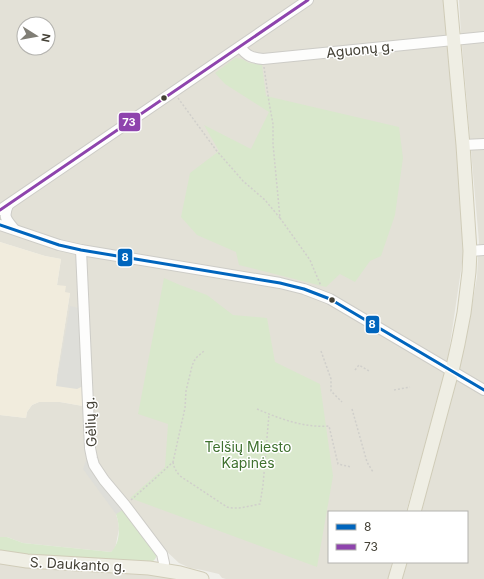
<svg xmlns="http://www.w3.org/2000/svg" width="484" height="579" viewBox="0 0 484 579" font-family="Inter,sans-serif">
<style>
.residential{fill:#e3e1d7;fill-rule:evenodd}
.commercial{fill:#f1ecdd}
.green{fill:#d9e8cc}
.parking{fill:#deded9}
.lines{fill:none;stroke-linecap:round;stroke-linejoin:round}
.minor-casing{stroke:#cdccc7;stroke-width:12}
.major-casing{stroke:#d0ccb8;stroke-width:15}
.path{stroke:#d0cfcb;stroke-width:1.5;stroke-dasharray:2 2;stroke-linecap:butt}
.minor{stroke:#fdfdfc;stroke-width:10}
.major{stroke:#efeee4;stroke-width:13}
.bus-1-casing{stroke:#fff;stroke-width:6}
.bus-2-casing{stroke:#fff;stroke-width:6}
.bus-1{stroke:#0065bd;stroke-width:3}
.bus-2{stroke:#8e44ad;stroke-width:3}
.bus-dot{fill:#444136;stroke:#fff;stroke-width:1.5}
.labels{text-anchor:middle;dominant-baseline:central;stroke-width:3;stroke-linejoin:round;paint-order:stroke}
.street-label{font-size:14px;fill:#444136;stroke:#fff}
.park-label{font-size:14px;fill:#3f712f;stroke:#fff}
.line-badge{stroke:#fff;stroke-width:1.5}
.badge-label{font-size:11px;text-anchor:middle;font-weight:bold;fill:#fff}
</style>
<rect width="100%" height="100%" fill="#efefea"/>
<g class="residential">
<path d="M0,0H444L457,145L464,250L446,371L406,512H329V562H392L388,579H226L222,578L219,574L202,570L190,568L179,563L163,548L116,514L118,521L119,529L115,549L111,552L23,543L7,537H0V415L26,418L27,412L32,405L39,402H60L83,406L56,386L57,375L70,293H65L57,285L61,259L45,256L0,242ZM24,24H48V48H24Z"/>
<polygon points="459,0 484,0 484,579 401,579 405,562 467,562 467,512 419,512 465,345 477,277 478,258 479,242 461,34"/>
<polygon points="0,563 44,569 162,576 177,579 0,579"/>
</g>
<polygon class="commercial" points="0,242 45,256 61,259 57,285 66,286 65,292 70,293 57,375 56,386 83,386 83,406 60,402 39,402 32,405 27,412 26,418 0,415"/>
<g class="green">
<polygon points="235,58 242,59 249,63 262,65 266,96 399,127 403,158 395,215 381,256 370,261 355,282 340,274 326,287 239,265 236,252 197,235 181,217 190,173 219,151 204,125 251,149 269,112 225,84 215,73"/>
<polygon points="164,278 180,285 207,295 233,315 267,318 275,362 320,384 333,476 317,567 130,498 165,467 168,424 138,414"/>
<path d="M124,509L157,554C156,558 155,561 150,562L38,557L0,551V537H7L23,543L111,552C121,543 120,525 116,514Z"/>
</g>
<g class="parking">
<polygon points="70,306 79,308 83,386 77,389 56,386"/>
<polygon points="86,460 104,484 124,509 116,514 83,469"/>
</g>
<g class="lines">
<g class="minor-casing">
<g id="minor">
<path d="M240,47C247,56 252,58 263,59L484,37"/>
<polyline points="463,145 484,144"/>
<path d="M8,205C3,217 6,219 14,229"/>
<polyline points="0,210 308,0"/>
<polyline points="0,225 59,245 81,250 280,283 304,289 330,299 484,390"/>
<polyline points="81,250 90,448 92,458 94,465 104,480 125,505 162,554 164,563 163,570"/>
<polyline points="470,251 484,250"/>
</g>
</g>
<g class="major-casing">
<g id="major">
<polyline points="414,512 452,371 458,344 464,313 469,272 470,251 463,145 450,0"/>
<polyline points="0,557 27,561 149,568 180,573 202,579"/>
<polyline points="395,579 400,562"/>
</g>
</g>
<g class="path">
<polyline points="264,67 269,102 273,124 273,144 280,218 310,260 321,286"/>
<polyline points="178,98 216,150 243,181 265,200 280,218"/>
<polyline points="321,351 331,379 331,391 342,402"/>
<polyline points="355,370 359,365 369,371"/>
<polyline points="394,390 410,387"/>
<path d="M257,409C280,419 305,428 329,426L338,464L351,467"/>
<polyline points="352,409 367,462 373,472"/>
<path d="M173,462C174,468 176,471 180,476L227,507C237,510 249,506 260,504L263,485L269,414"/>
<polyline points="131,500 159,475 173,462 185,408 186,391 192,366 194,361 197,357 204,351"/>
</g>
<use href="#minor" class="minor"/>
<use href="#major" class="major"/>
<g class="bus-1-casing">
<polyline id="bus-1" points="0,225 59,245 81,250 280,283 304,289 330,299 484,390"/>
</g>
<g class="bus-2-casing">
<polyline id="bus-2" points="0,210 308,0"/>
</g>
<use href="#bus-1" class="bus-1"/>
<use href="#bus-2" class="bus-2"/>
</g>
<g class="bus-dot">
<circle cx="164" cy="98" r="3.5"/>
<circle cx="332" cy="300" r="3.5"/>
</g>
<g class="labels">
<g class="street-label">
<text transform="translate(360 49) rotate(-6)">Aguonų g.</text>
<text transform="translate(90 422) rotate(-93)">Gėlių g.</text>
<text transform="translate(78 564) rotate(3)">S. Daukanto g.</text>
</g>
<g class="park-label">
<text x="248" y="446">Telšių Miesto<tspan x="248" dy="16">Kapinės</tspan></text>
</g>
</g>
<g class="line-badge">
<rect x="118" y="112" width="23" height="20" rx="4" fill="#8e44ad"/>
<rect x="117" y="248" width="16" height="19" rx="4" fill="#0065bd"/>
<rect x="365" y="315" width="15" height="19" rx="4" fill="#0065bd"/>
</g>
<g class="badge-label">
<text x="129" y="126">73</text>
<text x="125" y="261">8</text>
<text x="372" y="328">8</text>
</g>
<rect x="328" y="511" width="140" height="52" fill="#ffffff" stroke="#b4b3af"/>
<rect x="336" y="524" width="20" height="6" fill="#0065bd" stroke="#b4b3af"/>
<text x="364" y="531" font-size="12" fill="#444136">8</text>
<rect x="336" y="544" width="20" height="6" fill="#8e44ad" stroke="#b4b3af"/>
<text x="364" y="551" font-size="12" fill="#444136">73</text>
<g transform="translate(36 36) rotate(101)"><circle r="19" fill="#ffffff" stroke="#b4b3af"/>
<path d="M0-3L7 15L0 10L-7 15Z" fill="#807e75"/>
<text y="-6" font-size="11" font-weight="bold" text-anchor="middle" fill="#444136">N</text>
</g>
</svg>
